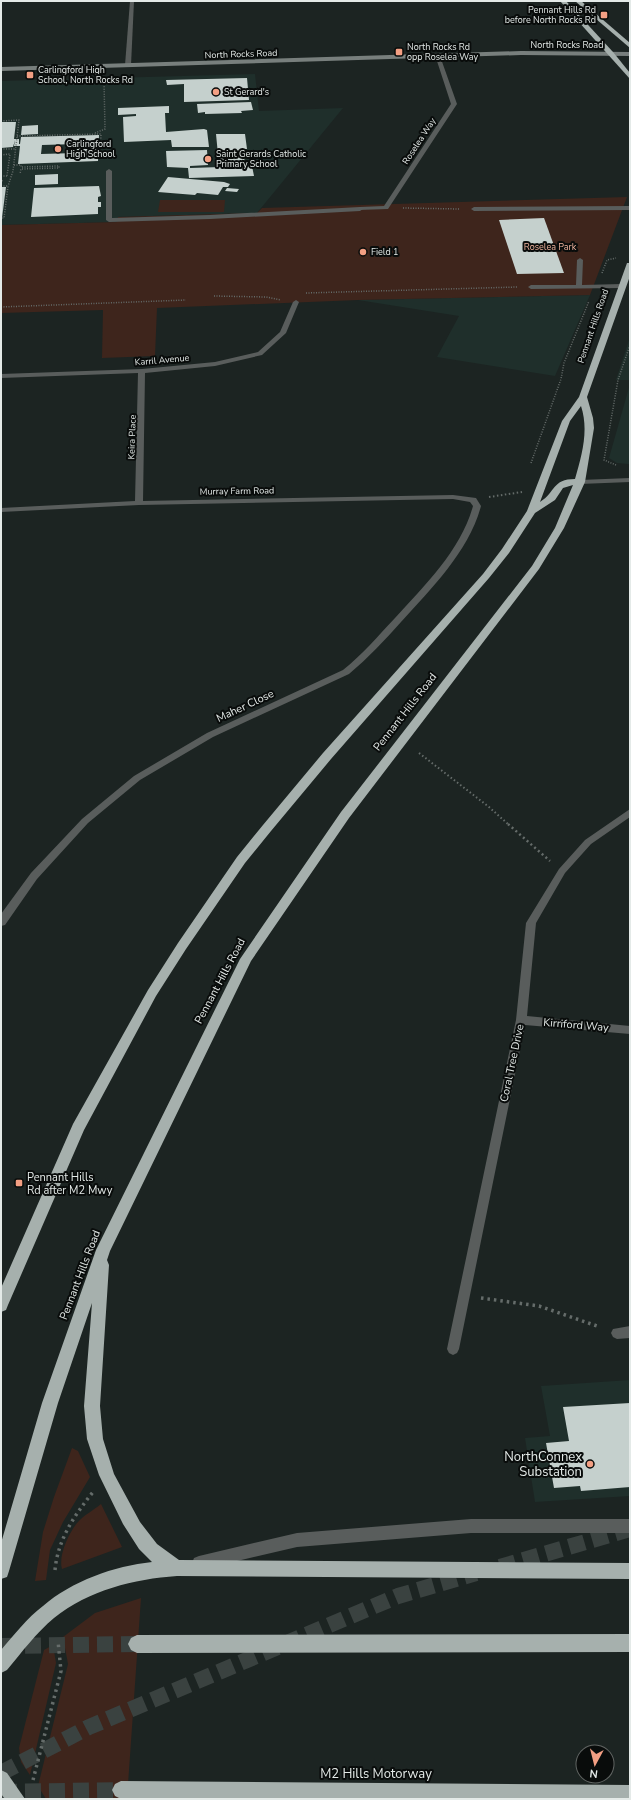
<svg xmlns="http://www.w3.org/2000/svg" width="631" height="1800" viewBox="0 0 631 1800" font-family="'Nunito Sans',sans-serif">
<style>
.built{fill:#1f2f2b}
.green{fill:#3e251c}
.building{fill:#c5d0cd;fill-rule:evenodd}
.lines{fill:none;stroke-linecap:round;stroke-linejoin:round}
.highway-tunnel{stroke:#3a4240;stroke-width:16;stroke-dasharray:16 8;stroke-linecap:butt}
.path-far3{stroke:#656c6a;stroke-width:1.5;stroke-dasharray:1 1.5;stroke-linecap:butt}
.path-far2{stroke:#656c6a;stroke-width:2;stroke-dasharray:1.5 2.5;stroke-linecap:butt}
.path-far1{stroke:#656c6a;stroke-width:2.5;stroke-dasharray:2 3;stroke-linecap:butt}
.path{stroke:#656c6a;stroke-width:3.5;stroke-dasharray:2.5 4;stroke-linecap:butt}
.lane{fill:#595d5c;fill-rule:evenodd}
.street{fill:#595d5c;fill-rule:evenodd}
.secondary{fill:#787f7d;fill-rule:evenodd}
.highway{fill:#a6b0ad;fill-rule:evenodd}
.poi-dot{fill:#f39f83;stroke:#090c0b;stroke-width:1.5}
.labels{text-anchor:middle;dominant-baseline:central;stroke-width:4;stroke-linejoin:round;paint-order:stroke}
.far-poi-label{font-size:9px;fill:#e4eae8;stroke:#090c0b;text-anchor:start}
.far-street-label{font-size:9px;fill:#e4eae8;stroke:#090c0b}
.far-park-label{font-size:9px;fill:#efb39e;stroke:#090c0b}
.street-label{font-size:11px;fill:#e4eae8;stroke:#090c0b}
.poi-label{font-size:11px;fill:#e4eae8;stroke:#090c0b;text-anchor:start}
.near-poi-label{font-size:13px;fill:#e4eae8;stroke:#090c0b;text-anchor:end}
.near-street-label{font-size:13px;fill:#e4eae8;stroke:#090c0b}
</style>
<rect width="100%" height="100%" fill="#1c2422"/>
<g class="built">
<polygon points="255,74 259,111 343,108 257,213 118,217 118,222 1,225 1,81"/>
<polygon points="590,295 555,376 437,357 459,316 358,300"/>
<polygon points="630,337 630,380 616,380"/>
<polygon points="630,384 630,464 628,464 617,463 609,458"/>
<polygon points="630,1380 630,1496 535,1502 525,1438 550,1436 541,1386"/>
</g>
<g class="green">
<polygon points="627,197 590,295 358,300 157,308 155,356 102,358 103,310 1,313 1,225 117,222 118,217 257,213 262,208"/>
<polygon points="160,200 225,200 224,212 158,212"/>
<polygon points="72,1448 78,1451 90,1477 63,1522 50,1550 46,1580 35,1581 43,1532 54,1497"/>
<path d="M101,1504L122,1547L62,1569C58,1556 69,1532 78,1522C84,1515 94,1510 101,1504Z"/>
<polygon points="141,1598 127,1799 46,1799 38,1786 68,1664 63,1637 95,1613"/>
<polygon points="53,1645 56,1663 30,1775 21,1762 19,1748 44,1650"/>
</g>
<g class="building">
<polygon points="247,78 249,100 184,102 184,84 167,85 166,80"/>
<polygon points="251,102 253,110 241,111 242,113 205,114 205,112 198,113 197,104"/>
<polygon points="169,106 169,113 165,113 166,132 204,129 207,130 209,147 172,147 171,140 124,142 123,117 136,116 136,114 118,115 118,108"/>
<path d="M1,122H16L14,139H19V144H20L21,137L99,135L98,161L18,164L20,146H14L15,140L13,147L1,148ZM77,144V153L41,154L42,145Z"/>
<polygon points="38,125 38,134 21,135 22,126"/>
<polygon points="216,134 245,134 247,149 243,149 245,164 219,165"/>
<polygon points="207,150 208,165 190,166 190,168 252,166 254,176 189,178 188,168 167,167 166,151"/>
<polygon points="58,174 58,184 35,185 35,175"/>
<polygon points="168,177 224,182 230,184 228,187 223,187 218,195 197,193 195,195 158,192"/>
<polygon points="99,186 101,196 98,197 98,202 101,202 101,207 98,207 98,214 31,217 34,188"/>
<polygon points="1,187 6,187 2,218 1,218"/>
<polygon points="227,188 239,189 237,192 225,191"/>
<polygon points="544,218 564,273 517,274 499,220"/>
<polygon points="630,1403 630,1487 581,1491 580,1486 554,1488 546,1443 569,1441 563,1407"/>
</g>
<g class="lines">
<g class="highway-tunnel">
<polyline points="500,1567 630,1529"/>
<polyline points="1,1646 137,1644"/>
<polyline points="1,1773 89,1727 398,1596 476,1573"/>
<polyline points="1,1792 121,1790"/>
</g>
<g class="path-far3">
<polyline points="1,121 19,120 13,171 8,186"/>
<polyline points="95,133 105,129 104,81"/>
<polyline points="17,136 101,134 100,160"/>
<polyline points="1,149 16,149"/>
<polyline points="1,155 10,154 7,176"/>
<polyline points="14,165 21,165 21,167 59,166 59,168 21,169 20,174"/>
<polyline points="1,176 8,176"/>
<polyline points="1,180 3,180 1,182"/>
<polyline points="1,186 8,186 4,218 1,218"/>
<polyline points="403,208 460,209"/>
<polyline points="602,273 607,260 616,258"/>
<polyline points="306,293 517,287"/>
<polyline points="214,296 266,297 281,300"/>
<polyline points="1,307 186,300"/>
<polyline points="531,463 561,379 564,363 589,301"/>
<polyline points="616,465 604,460 618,380 630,345"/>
</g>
<g class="path-far2">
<polyline points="489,497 522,492"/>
<polyline points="419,753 489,807 509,825"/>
</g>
<polyline class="path-far1" points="508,824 550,861"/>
<g class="path">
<polyline points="481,1298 539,1306 600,1327"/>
<path d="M55,1570C58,1539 74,1516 93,1492"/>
<polyline points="33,1780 61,1671 58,1641"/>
</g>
<g class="lane">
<polygon points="109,169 112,171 112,218 210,215 360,207 363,209 360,211 210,219 109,222 106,220 106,171"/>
<polygon points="630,206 630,210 474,211 471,209 474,207"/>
<polygon points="580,258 583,260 582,285 622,284 625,286 622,288 531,289 528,287 531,285 576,285 577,260"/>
<polygon points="471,1519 630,1519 630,1533 471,1533 297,1547 199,1570 194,1568 192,1563 194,1558 199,1556 297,1533"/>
</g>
<g class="street">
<polygon points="130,1 134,1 131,65 128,67 125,65"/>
<polygon points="435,55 440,56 457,104 388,209 358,210 357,209 360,207 384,206 451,104"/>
<path d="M296,300L299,302L286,333L262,355L215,366L145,373L143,501L453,495L476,498L481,506C469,551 432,588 401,622C385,640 368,658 349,674L213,737L140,780L88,823L37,879L5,925L1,926V914L31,873L82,819L134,776L207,733L343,670C362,655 378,636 395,618C425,585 461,550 473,506L470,502L453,499L139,505L1,512V508L135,501L138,373L1,378V374L142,369L215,362L258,352L280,332L293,302Z"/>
<polygon points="630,478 630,482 580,484 576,482 580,480"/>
<polygon points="630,809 630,817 591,844 565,873 536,923 527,1016 630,1026 630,1034 525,1025 459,1349 457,1353 453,1355 449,1353 447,1349 516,1020 526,923 559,869 585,840"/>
<polygon points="630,1326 630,1338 617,1339 613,1337 611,1333 613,1329"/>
</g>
<polygon class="secondary" points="521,51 630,52 630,56 521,55 1,71 1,67"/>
<g class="highway">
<polygon points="560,1 566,1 613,52 630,73 630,79"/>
<polygon points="575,1 581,1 630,43 630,48"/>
<path d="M627,263H630V276L587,397L593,418L594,428L585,482L564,528L539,569L349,818L251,961L110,1251L107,1260L109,1265L100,1406L103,1439L114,1474L140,1522L157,1544L179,1560L630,1563V1579L177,1576C134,1579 89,1590 54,1618C36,1633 22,1652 7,1670L1,1673V1650C14,1635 27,1618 43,1606C72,1581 114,1566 152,1562L139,1549L123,1524L99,1475L87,1439L84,1406L92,1303L58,1403L9,1571L7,1577L1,1579V1543L42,1403L96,1250L240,959L341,812L532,566L555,528L573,485L563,488L555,500L535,513L509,553L489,578L331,759L271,831L245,863L186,949L156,996L84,1130L8,1305L6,1310L1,1312V1288L73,1124L148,990L178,943L237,857L263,825L323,753L483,574L502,549L527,511L562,421L579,397ZM581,406C589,430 582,455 575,479C552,479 556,492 540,502L570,421Z"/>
<polygon points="630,1634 630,1652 137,1653 131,1650 128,1644 131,1638 137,1635"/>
<polygon points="1,1770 7,1773 25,1799 5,1799 1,1794"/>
<polygon points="121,1781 630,1785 630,1799 121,1799 115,1796 112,1790 115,1784"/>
</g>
</g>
<g class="poi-dot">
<rect x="600" y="11" width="8" height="8" rx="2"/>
<rect x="395" y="48" width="8" height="8" rx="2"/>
<rect x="26" y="71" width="8" height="8" rx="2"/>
<circle cx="216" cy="92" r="4"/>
<circle cx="58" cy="149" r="4"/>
<circle cx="208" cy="159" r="4"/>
<circle cx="363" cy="252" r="4"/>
<rect x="15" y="1179" width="8" height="8" rx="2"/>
<circle cx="590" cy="1464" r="4"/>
</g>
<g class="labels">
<g class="far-poi-label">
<text x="596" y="10" text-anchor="end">Pennant Hills Rd<tspan x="596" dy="10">before North Rocks Rd</tspan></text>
<text x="407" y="47">North Rocks Rd<tspan x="407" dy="10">opp Roselea Way</tspan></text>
<text x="38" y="70">Carlingford High<tspan x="38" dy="10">School, North Rocks Rd</tspan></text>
<text x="224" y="92">St Gerard's</text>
<text x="66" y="144">Carlingford<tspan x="66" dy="10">High School</tspan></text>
<text x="216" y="154">Saint Gerards Catholic<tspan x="216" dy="10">Primary School</tspan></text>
<text x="371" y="252">Field 1</text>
</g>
<g class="far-street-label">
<text x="567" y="45">North Rocks Road</text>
<text transform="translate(241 54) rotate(-2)">North Rocks Road</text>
<text transform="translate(419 141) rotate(-57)">Roselea Way</text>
<text transform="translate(593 326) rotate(-71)">Pennant Hills Road</text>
<text transform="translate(162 360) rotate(-5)">Karril Avenue</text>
<text transform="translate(132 437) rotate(-88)">Keira Place</text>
<text transform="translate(237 491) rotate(-1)">Murray Farm Road</text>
</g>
<g class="far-park-label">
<text x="550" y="247">Roselea Park</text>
</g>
<g class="street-label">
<text transform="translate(245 706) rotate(-25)">Maher Close</text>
<text transform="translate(405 712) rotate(-52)">Pennant Hills Road</text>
<text transform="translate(220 981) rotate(-62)">Pennant Hills Road</text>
<text transform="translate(576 1025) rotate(5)">Kirriford Way</text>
<text transform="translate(512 1063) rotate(-78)">Coral Tree Drive</text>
<text transform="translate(80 1275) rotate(-69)">Pennant Hills Road</text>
</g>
<g class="poi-label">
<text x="27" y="1177">Pennant Hills<tspan x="27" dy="13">Rd after M2 Mwy</tspan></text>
</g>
<g class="near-poi-label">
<text x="582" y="1457">NorthConnex<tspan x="582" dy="15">Substation</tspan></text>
</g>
<g class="near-street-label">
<text x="376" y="1774">M2 Hills Motorway</text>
</g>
</g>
<rect width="631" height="1800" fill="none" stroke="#e4eae8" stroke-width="4"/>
<g transform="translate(595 1764) rotate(187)"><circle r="19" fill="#090c0b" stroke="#616563"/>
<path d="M0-3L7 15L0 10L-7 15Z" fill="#f39f83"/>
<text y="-6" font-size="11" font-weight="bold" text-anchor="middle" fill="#e4eae8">N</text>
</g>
</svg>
